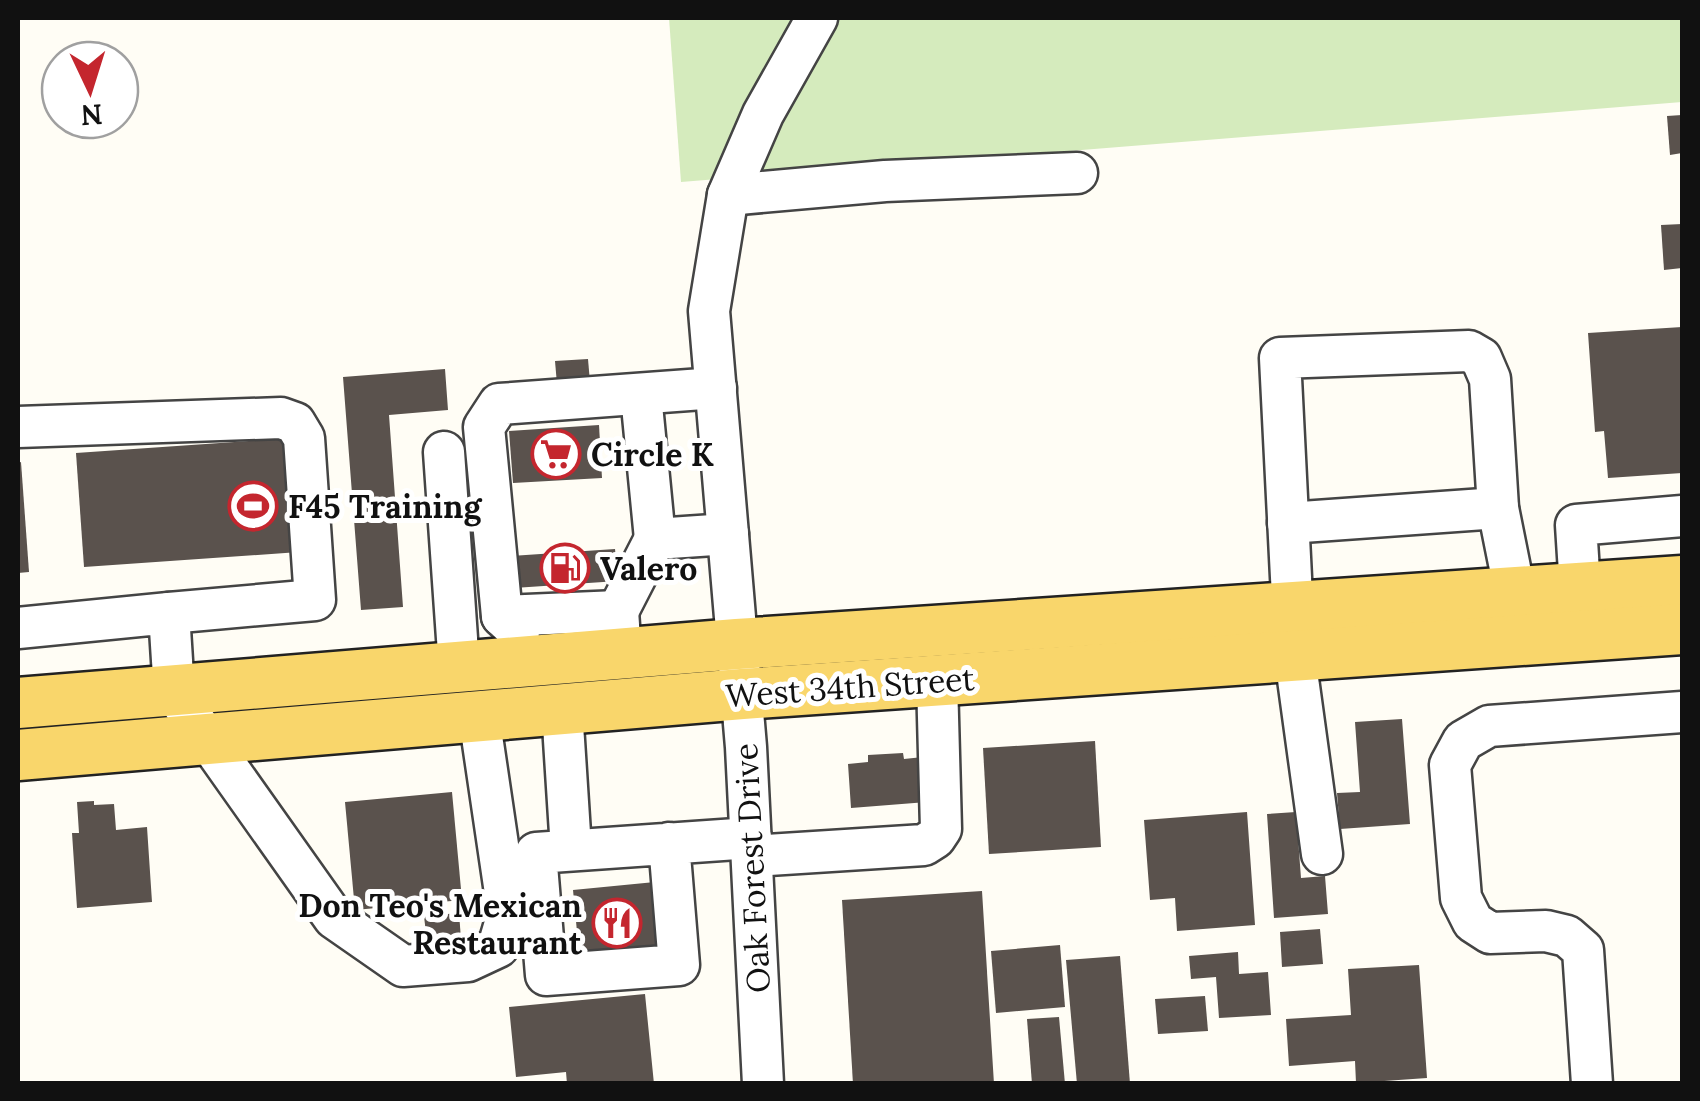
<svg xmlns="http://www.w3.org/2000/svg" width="1700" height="1101" viewBox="0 0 1700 1101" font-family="Lora,serif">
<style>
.green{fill:#d5ebbd}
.building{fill:#5a524d}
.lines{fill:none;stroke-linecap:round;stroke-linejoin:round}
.minor-casing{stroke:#444;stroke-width:45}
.major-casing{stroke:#222;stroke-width:55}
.minor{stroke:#fff;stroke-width:40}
.major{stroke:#f9d66b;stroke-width:50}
.labels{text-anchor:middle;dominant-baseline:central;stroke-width:10;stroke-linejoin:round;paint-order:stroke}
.poi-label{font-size:32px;font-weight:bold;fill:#111;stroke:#fff;text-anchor:start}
.street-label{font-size:32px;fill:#111;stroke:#fff}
</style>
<rect width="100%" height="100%" fill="#fffdf5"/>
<polygon class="green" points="669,18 1682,18 1682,102 681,182"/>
<g class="building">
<polygon points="1682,115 1682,153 1670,155 1667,116"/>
<polygon points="1682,224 1682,268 1664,270 1661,225"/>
<polygon points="1682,327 1682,473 1608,478 1604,431 1595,432 1588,333"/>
<polygon points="588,359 591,394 558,396 555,361"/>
<polygon points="445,369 448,410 389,415 403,607 361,610 343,377"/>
<polygon points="599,425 602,478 513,483 509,431"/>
<polygon points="291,438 299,552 84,567 76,453"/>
<polygon points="21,462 29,572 18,573 18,463"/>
<polygon points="615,549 618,581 514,588 511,556"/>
<polygon points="1402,719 1410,824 1340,829 1337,793 1360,792 1355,722"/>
<polygon points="1095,741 1101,847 989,854 983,748"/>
<polygon points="903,753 904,759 923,757 927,802 851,808 848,764 868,762 868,755"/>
<polygon points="452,792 462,900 355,910 345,802"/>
<polygon points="94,801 94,805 114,804 116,830 147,827 152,902 77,908 72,833 79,833 77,802"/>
<polygon points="1247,812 1255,925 1177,931 1175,898 1150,900 1144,820"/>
<polygon points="1296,812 1301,878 1325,876 1328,914 1274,918 1267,814"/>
<polygon points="655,882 662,955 580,963 573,890"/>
<polygon points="982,891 994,1084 853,1084 842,900"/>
<polygon points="459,913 461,939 427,942 424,916"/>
<polygon points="1320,929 1323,964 1282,967 1280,932"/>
<polygon points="1060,945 1065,1007 996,1013 991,951"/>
<polygon points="1238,952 1239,974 1268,972 1271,1015 1219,1018 1216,977 1191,979 1189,956"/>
<polygon points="1120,956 1130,1084 1077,1084 1066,960"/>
<polygon points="1419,965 1427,1078 1356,1083 1355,1061 1289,1066 1286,1019 1351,1015 1348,969"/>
<polygon points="645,994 654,1084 567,1084 566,1072 516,1077 509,1007"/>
<polygon points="1205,996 1208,1031 1158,1034 1155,999"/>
<polygon points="1059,1017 1065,1084 1032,1084 1027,1019"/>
</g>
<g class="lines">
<g class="minor-casing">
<g id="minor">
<polyline points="728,195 885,181 1077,173"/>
<polyline points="641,395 655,539"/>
<polyline points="18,427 281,418 295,423 304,438 315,600 169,613"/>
<polyline points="444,452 459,667"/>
<polyline points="1288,523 1498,508"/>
<polyline points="1580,588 1576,525 1682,516"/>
<polyline points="618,611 655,539 728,534"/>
<polyline points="502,616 484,427 499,404 716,388"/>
<polyline points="18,628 169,613 174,692 334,918 403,966 468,961 498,947 508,913 479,716"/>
<polyline points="519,632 502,616 618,611 621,653"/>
<polyline points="562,709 571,849"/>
<polyline points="669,843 679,965 546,975 536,853 751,838"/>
<polyline points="1322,854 1295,657 1280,358 1469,351 1481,358 1490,379 1498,508 1515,593"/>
<polyline points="752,856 924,845 935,838 941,829 937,680"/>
<polyline points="763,1084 746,747 709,311 728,195 763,114 817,18"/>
<polyline points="1592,1084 1583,950 1567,936 1546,931 1490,933 1473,922 1461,898 1450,765 1463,741 1489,726 1682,712"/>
</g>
</g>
<g class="major-casing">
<g id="major">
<polyline points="18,703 737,644 1682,581"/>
<polyline points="18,755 742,694 1682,629"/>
</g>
</g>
<use href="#minor" class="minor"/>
<use href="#major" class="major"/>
</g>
<defs>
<g id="supermarket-ring" transform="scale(2.5)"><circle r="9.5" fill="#fff" stroke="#c4262e" stroke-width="1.5"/><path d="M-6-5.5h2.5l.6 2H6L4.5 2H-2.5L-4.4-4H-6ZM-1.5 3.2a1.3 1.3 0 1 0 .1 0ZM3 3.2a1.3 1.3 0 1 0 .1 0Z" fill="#c4262e"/></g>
<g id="stadium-ring" transform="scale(2.5)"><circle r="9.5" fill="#fff" stroke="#c4262e" stroke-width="1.5"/><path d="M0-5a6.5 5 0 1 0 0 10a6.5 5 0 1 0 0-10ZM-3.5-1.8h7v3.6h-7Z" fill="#c4262e"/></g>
<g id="fuel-ring" transform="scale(2.5)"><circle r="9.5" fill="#fff" stroke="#c4262e" stroke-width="1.5"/><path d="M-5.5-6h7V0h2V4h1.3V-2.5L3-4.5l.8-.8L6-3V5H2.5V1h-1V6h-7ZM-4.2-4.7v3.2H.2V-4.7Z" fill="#c4262e"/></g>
<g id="restaurant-ring" transform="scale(2.5)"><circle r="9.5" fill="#fff" stroke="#c4262e" stroke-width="1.5"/><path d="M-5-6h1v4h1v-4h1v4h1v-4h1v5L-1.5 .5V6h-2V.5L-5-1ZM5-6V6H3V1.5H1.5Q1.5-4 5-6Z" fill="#c4262e"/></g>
</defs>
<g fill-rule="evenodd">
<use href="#supermarket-ring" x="556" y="454"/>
<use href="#stadium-ring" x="253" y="506"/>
<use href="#fuel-ring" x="565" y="568"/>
<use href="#restaurant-ring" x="617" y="923"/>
</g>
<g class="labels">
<g class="poi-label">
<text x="591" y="454">Circle K</text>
<text x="288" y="506">F45 Training</text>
<text x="600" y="568">Valero</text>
<text x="582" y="905" text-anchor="end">Don Teo's Mexican<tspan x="582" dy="37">Restaurant</tspan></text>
</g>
<g class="street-label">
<text transform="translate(850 687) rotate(-4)">West 34th Street</text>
<text transform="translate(752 868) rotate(-93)">Oak Forest Drive</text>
</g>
</g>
<rect width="1700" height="1101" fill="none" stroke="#111111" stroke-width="40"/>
<g transform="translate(90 90) rotate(176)"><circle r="48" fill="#ffffff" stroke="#a0a0a0" stroke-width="2.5"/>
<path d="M0-8L18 38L0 25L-18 38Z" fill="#c4262e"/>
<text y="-15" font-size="28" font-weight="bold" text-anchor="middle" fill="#111111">N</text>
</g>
</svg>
